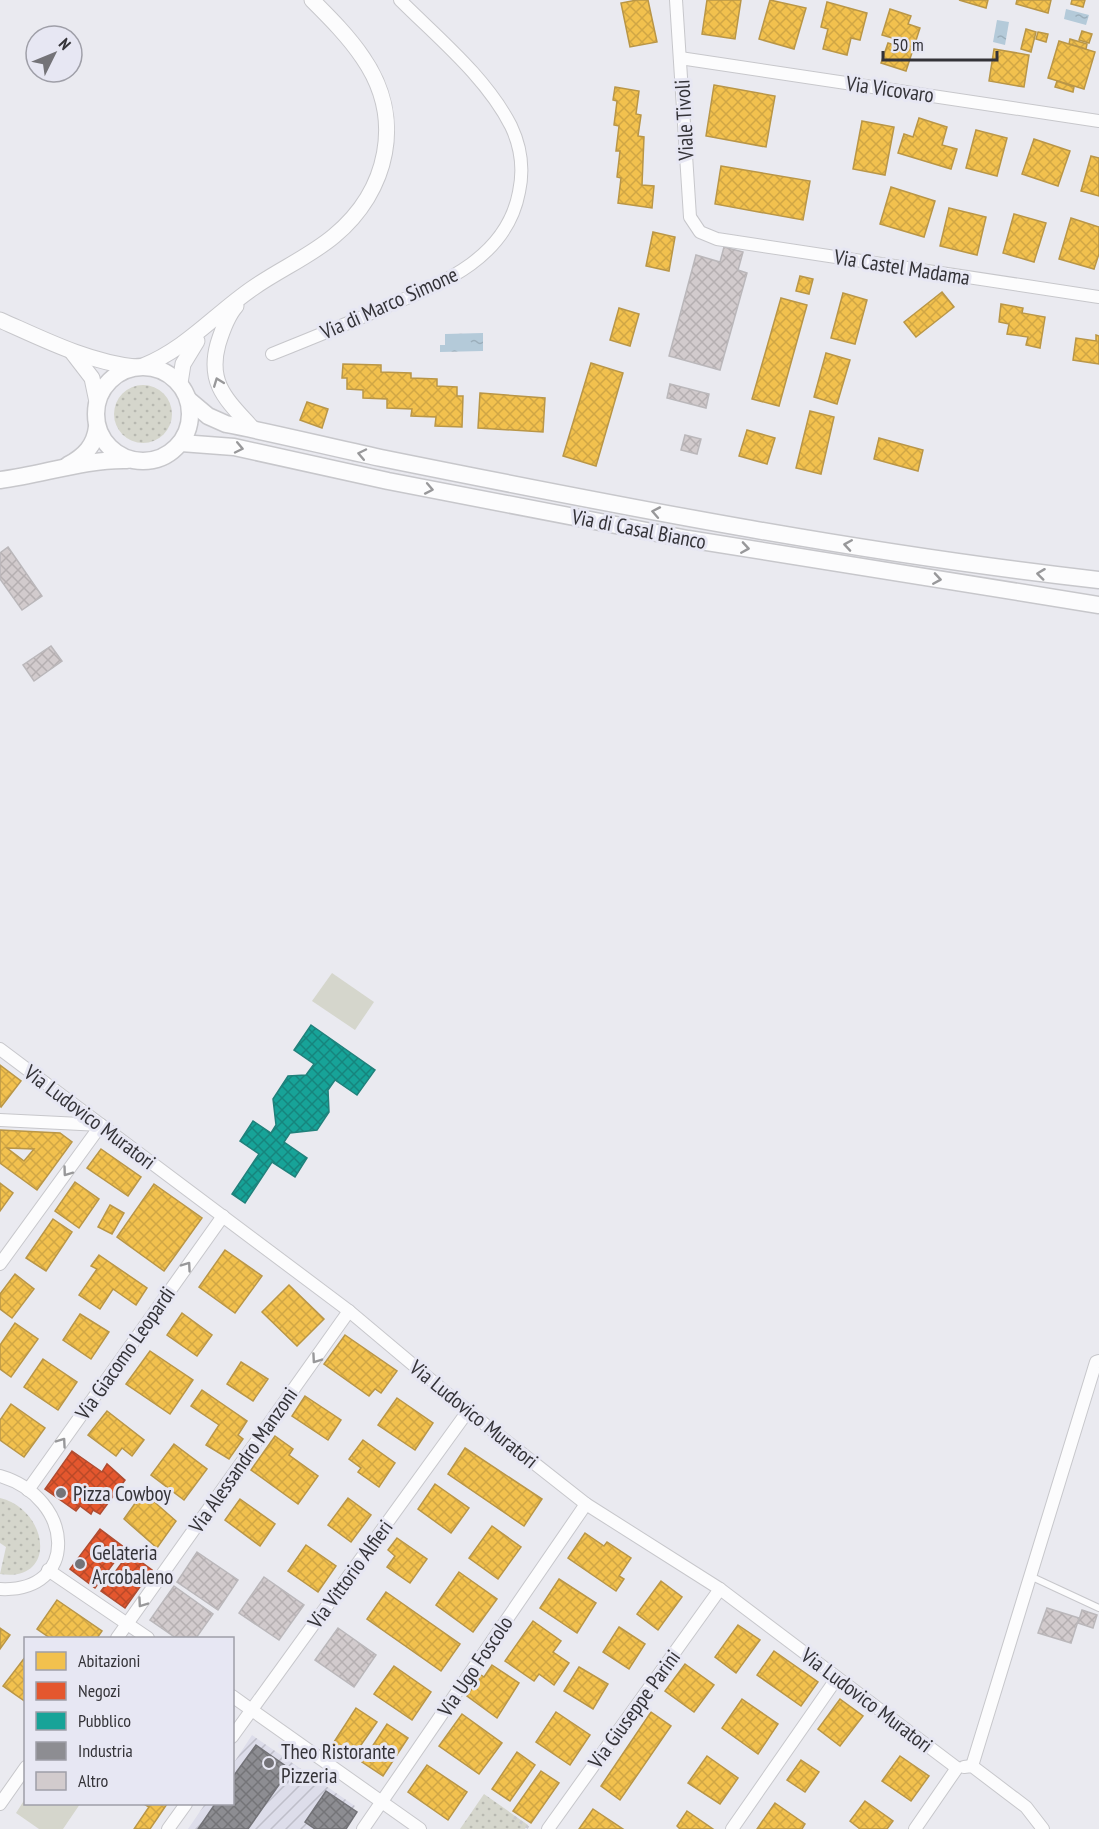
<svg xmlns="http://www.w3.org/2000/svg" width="1099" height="1829" viewBox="0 0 1099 1829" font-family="'PT Sans Narrow',sans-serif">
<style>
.industrial{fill:url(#industrial-furrows)}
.green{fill:url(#green-dots)}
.pitch{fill:#d5d6cc}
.water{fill:url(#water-ripples)}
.homes{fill:url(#homes-cross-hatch);stroke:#b99647;stroke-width:1.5;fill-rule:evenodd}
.shops{fill:url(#shops-cross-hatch);stroke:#af4c31;stroke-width:1.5}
.public{fill:url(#public-cross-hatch);stroke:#20817b;stroke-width:1.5}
.industry{fill:url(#industry-cross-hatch);stroke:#727277;stroke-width:1.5}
.building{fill:url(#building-cross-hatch);stroke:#bab7ba;stroke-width:1.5}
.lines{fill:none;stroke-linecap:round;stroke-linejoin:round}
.service-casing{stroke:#c7c7cb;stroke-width:8}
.minor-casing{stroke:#c7c7cb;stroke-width:14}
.tertiary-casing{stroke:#c7c7cb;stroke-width:17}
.secondary-casing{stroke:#c7c7cb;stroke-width:19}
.path{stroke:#cacacd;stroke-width:3;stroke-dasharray:3 4.5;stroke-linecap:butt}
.service{stroke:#fcfcfd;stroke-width:6}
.minor{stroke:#fcfcfd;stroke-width:12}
.tertiary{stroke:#fcfcfd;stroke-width:15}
.secondary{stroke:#fcfcfd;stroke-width:16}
.oneway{stroke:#98989a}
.poi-dot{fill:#747378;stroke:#e7e7f3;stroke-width:2}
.labels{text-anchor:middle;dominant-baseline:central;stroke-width:6;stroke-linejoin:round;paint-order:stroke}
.street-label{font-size:21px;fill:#343338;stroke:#e7e7f3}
.poi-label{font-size:21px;fill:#343338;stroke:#e7e7f3;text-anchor:start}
</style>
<defs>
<pattern id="industrial-furrows" width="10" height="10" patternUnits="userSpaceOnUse" patternTransform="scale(1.5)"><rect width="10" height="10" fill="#ddddea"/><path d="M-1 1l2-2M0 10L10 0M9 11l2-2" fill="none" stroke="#bebec9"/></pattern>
<pattern id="green-dots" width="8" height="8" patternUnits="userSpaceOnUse" patternTransform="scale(1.5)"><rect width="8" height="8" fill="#d5d6cc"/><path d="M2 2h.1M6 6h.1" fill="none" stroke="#b7b8b0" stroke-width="1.8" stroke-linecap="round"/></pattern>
<pattern id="water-ripples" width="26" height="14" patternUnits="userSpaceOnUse" patternTransform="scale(1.5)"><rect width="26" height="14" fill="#b4cad9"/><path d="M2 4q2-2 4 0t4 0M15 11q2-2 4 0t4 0" fill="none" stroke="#9baebb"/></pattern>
<pattern id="homes-cross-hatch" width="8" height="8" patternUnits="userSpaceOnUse" patternTransform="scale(1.5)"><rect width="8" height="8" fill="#f2c14e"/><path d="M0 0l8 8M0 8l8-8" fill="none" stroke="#d0a645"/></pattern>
<pattern id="shops-cross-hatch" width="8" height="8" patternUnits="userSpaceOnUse" patternTransform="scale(1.5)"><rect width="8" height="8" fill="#e4572e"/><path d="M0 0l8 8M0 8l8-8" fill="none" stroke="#ba4928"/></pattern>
<pattern id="public-cross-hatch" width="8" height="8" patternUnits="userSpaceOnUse" patternTransform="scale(1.5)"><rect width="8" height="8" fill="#17a398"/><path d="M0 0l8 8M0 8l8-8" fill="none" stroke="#16857d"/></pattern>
<pattern id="industry-cross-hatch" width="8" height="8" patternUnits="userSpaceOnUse" patternTransform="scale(1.5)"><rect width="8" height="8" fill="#8d8d92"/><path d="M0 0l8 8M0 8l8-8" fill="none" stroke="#747478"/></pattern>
<pattern id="building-cross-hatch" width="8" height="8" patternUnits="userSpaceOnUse" patternTransform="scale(1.5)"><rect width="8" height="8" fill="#d2cbcd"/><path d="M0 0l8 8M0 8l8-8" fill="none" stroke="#b5afb1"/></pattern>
</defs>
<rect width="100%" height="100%" fill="#eaeaf0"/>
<polygon class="industrial" points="252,1735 355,1806 339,1829 188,1829 205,1804 232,1804 233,1764"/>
<g class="green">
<circle cx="143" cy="414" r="29"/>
<path d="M0,1498C49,1510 58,1583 0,1574L6,1547L0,1543Z"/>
<polygon points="484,1794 528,1825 525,1829 460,1829"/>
</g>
<g class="pitch">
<polygon points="332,973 374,1002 355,1030 312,1001"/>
<polygon points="25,1799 26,1804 80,1804 63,1829 39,1829 16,1813"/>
</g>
<g class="water">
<polygon points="1066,9 1089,15 1086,25 1064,19"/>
<polygon points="997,20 1009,22 1005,45 993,42"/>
<polygon points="483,333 483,351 440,352 440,345 445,345 445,334"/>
</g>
<g class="homes">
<polygon points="637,0 648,0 657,42 630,47 621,3"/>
<polygon points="707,0 741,0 735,39 702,34"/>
<polygon points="770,0 806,8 794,49 759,39"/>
<polygon points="959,0 988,0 986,8"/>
<polygon points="1017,0 1051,0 1048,13 1016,4"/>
<polygon points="1072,0 1085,0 1083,7 1071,4"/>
<polygon points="827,2 867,13 860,40 851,38 847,55 823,49 828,29 821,27"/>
<polygon points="890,9 911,16 908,24 920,28 906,71 881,63 888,43 897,46 899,40 882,35"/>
<polygon points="1026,29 1036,32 1031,52 1021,49"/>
<polygon points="1082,31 1092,34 1089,43 1079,40"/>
<polygon points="1038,32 1048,34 1046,42 1036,39"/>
<polygon points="1070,39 1087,44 1086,49 1069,44"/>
<polygon points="1059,41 1095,52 1084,89 1048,78"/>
<polygon points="994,49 1029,55 1024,87 989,81"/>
<polygon points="1057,81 1074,87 1073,92 1055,87"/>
<polygon points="714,85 775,96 766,147 706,136"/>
<polygon points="615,87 639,91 636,114 641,115 638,136 644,137 642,185 654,186 652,208 618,203 621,178 617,177 620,151 616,151 619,126 614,125 617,101 613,100"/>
<polygon points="919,118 947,127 942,145 957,149 951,169 898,153 904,134 913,137"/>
<polygon points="862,121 894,127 885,175 853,169"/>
<polygon points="976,130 1007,138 997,176 966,168"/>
<polygon points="1034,139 1070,151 1058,186 1022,174"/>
<polygon points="1091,156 1099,158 1099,196 1081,191"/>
<polygon points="721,166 810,181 803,220 715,204"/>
<polygon points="891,187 935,201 924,237 880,224"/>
<polygon points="949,208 986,217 977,255 940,246"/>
<polygon points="1014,214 1046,223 1034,262 1003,253"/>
<polygon points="1071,218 1099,227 1099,254 1094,269 1059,259"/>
<polygon points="653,232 675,237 669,271 646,266"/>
<polygon points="800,276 813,279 809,294 796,291"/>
<polygon points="942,292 954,307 916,337 904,322"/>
<polygon points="843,293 867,300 855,344 831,338"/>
<polygon points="781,298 807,305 779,406 752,399"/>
<polygon points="1001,304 1023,308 1022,313 1045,317 1040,348 1026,345 1028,337 1007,334 1009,324 999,322"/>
<polygon points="619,308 639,314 630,346 610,340"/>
<polygon points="1096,335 1099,336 1099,364 1073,360 1076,338 1096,341"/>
<polygon points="826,353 850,360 837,404 814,397"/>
<polygon points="591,363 623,373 596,466 563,456"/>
<polygon points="343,364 381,365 381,372 411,373 411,378 437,379 437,386 457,387 457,396 463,396 462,427 435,426 436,417 411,416 412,409 387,408 387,399 363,398 363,390 347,389 347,378 342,378"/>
<polygon points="480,393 545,398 543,432 478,428"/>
<polygon points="307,402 328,409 322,428 300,420"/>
<polygon points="810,411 834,417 821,474 796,468"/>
<polygon points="747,430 775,438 767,464 739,456"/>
<polygon points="879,438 923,450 918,471 874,459"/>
<polygon points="0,1065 21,1081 1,1107 0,1106"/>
<path d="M0,1130L60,1133L72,1142L37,1190L0,1163ZM7,1148L34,1149L24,1161Z"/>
<polygon points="101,1149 141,1177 128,1196 87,1168"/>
<polygon points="75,1182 99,1199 79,1228 55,1211"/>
<polygon points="0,1183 13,1193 0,1211"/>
<polygon points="154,1184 202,1218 164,1271 117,1237"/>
<polygon points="110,1205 124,1213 112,1234 98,1227"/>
<polygon points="53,1219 72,1232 46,1271 26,1258"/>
<polygon points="225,1250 262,1276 235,1313 199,1287"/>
<polygon points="99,1255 147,1288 136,1305 113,1289 100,1309 79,1295 97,1269 91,1266"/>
<polygon points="15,1274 34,1289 12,1318 0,1309 0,1294"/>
<polygon points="289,1285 324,1319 297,1346 262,1312"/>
<polygon points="182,1313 212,1335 197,1356 167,1335"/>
<polygon points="80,1314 109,1332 91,1359 63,1340"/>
<polygon points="15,1323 38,1339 11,1377 0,1369 0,1345"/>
<polygon points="345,1335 397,1371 381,1393 375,1389 369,1396 324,1364"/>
<polygon points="150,1351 193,1380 170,1414 126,1384"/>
<polygon points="43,1359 77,1382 58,1410 24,1387"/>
<polygon points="241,1362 268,1379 253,1401 227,1384"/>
<polygon points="202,1390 247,1421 238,1435 243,1439 229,1459 206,1445 219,1425 191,1406"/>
<polygon points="305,1396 341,1420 328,1440 292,1416"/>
<polygon points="397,1398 433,1423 415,1450 378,1425"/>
<polygon points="11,1404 45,1428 24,1457 0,1440 0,1420"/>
<polygon points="107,1411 144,1440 132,1456 122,1448 116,1456 88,1435"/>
<polygon points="275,1436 293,1449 289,1455 318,1476 298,1504 251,1470"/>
<polygon points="363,1440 395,1463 379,1487 358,1472 361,1468 349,1459"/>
<polygon points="174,1444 207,1469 184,1500 151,1475"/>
<polygon points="465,1448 542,1499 524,1526 448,1474"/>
<polygon points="435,1484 469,1508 451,1533 418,1509"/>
<polygon points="143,1492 176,1521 157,1548 124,1519"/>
<polygon points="348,1498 371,1515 351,1542 328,1525"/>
<polygon points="240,1499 275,1524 260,1546 225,1520"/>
<polygon points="492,1526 521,1547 498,1579 469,1558"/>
<polygon points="585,1533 604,1546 607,1542 631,1558 619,1576 624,1579 616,1591 568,1558"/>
<polygon points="397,1538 427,1559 410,1583 387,1567 395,1556 388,1550"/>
<polygon points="306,1545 336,1566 318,1592 288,1571"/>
<polygon points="459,1572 497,1599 473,1632 436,1605"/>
<polygon points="559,1579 596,1603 577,1633 540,1608"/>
<polygon points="661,1581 682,1597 658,1630 637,1614"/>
<polygon points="386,1592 460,1644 441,1671 367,1619"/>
<polygon points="57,1600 102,1631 97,1638 50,1638 37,1629"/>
<polygon points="533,1621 561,1641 553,1652 569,1663 554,1685 539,1674 534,1681 505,1661"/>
<polygon points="738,1625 760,1640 736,1673 715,1657"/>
<polygon points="619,1627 645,1644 629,1669 603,1652"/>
<polygon points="0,1628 10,1635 0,1649"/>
<polygon points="774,1651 818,1682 801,1706 757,1675"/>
<polygon points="26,1656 26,1702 3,1686"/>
<polygon points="685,1664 714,1685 694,1712 665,1691"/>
<polygon points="492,1665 519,1683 497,1718 467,1696 481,1675 484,1677"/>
<polygon points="394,1666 431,1692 412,1720 374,1694"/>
<polygon points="579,1667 608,1684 593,1709 564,1691"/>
<polygon points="742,1699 778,1724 758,1754 722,1728"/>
<polygon points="840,1699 863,1716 840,1746 818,1729"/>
<polygon points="356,1708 377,1722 352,1758 332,1745"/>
<polygon points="556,1712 590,1735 570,1765 536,1742"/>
<polygon points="651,1712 671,1726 620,1800 601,1786"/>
<polygon points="462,1714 502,1743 479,1774 439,1746"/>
<polygon points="387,1724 408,1738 383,1776 362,1762"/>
<polygon points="517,1752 535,1765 510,1801 492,1789"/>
<polygon points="707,1756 738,1778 720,1804 688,1783"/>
<polygon points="900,1756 929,1776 911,1801 882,1781"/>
<polygon points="801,1760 819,1772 805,1792 787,1780"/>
<polygon points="427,1765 467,1792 448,1820 408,1792"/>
<polygon points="541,1771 559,1783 531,1823 513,1811"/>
<polygon points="865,1801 893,1821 887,1829 860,1829 850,1821"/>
<polygon points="775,1803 805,1824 802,1829 757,1829"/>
<polygon points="144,1804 167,1804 150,1829 134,1829 149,1807"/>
<polygon points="593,1809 623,1829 579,1829"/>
<polygon points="687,1811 713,1829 680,1829 677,1826"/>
</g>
<g class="shops">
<polygon points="72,1451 102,1472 107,1464 125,1480 100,1514 93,1510 91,1514 80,1506 76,1511 45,1489"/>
<polygon points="100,1529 125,1548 95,1588 70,1569"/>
<polygon points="129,1553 152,1570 125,1608 101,1591"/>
</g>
<polygon class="public" points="311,1025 375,1070 357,1095 335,1080 328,1090 329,1112 317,1130 290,1133 284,1142 307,1158 295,1177 272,1162 245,1203 232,1194 259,1154 240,1141 253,1121 271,1133 276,1125 273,1099 288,1076 306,1075 314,1064 294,1050"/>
<g class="industry">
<polygon points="256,1745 290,1769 248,1829 198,1829 215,1804 232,1804 232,1778"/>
<polygon points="326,1791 357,1812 346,1829 315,1829 305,1822"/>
</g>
<g class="building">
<polygon points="724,247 743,252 738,270 747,273 720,370 669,356 696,255 720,262"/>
<polygon points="670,384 709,394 706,408 667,398"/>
<polygon points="685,435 701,439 697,454 681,450"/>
<polygon points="8,547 42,596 22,610 0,579 0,553"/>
<polygon points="51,646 62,661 34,681 23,665"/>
<polygon points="197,1552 238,1580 218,1610 177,1582"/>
<polygon points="264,1577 304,1605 279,1640 239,1613"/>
<polygon points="174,1586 213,1614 196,1638 176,1638 150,1620"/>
<polygon points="1047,1608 1079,1618 1071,1643 1038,1633"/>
<polygon points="1082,1610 1097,1615 1093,1628 1078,1623"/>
<polygon points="338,1628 376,1655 354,1687 315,1660"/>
</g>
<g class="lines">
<g class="service-casing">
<polyline id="service" points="1030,1576 1099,1608"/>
</g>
<g class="minor-casing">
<g id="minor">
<polyline points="676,0 690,217 700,232 717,239 1099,297"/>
<polyline points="680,58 1099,121"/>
<path d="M272,354C307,340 342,326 376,311C435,286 506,262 519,192C524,169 521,147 511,126C486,77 438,38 400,0"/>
<polyline points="0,1049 349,1311 468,1411 586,1504 720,1589 957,1768"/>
<polyline points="0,1120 101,1125"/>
<polyline points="0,1264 101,1125"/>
<path d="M0,1476C75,1498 80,1593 0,1589"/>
<polyline points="28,1490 223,1216"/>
<polyline points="48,1570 148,1638"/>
<polyline points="117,1638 349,1311"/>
<polyline points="232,1696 420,1829"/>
<polyline points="232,1737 468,1411"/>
<polyline points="972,1766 1096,1362 1099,1361"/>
<polyline points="964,1767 972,1766 1026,1807 1043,1829"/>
<polyline points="0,1804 26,1767"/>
<polyline points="168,1829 186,1804"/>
<polyline points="363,1829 586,1504"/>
<polyline points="548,1829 720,1589"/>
<polyline points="732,1829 837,1678"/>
<polyline points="915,1829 957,1768"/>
</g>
</g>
<g class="tertiary-casing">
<g id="tertiary">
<path d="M236,306C227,316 222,331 218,344C207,384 227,400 253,429"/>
<path d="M0,320C43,339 88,362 135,367"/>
<polyline points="72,352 92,378 97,402"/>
<path d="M143,366C186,349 215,314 253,288C280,269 309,257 334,236C388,191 405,119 363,58C349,37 330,18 312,0"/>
<polyline points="180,383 183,364 197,341"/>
</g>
</g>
<g class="secondary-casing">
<g id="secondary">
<circle cx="143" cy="414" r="47"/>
<path d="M189,400L208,416L226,424C278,434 329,447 381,458C619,506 858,553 1099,580"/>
<polyline points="181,443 234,447 388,481 688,539 1099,605"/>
<path d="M68,465C85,456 95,445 97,427"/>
<path d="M0,480C42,475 84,459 127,460"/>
</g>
</g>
<polyline class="path" points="514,1817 530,1829"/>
<use href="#service" class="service"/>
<use href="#minor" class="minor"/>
<use href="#tertiary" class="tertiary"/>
<use href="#secondary" class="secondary"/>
</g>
<defs><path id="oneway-chevron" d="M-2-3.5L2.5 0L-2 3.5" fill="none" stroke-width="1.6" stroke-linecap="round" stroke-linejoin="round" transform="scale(1.5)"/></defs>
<g class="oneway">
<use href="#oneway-chevron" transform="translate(218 382) rotate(-111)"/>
<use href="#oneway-chevron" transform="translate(239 448) rotate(12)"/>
<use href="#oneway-chevron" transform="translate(362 454) rotate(-168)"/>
<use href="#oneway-chevron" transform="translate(429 489) rotate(11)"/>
<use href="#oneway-chevron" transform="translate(656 512) rotate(-169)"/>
<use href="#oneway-chevron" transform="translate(848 545) rotate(-171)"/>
<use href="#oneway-chevron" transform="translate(745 548) rotate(9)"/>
<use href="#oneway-chevron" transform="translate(1041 574) rotate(-173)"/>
<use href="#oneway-chevron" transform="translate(937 579) rotate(9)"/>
<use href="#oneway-chevron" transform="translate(67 1172) rotate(126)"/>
<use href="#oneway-chevron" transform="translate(187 1266) rotate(-55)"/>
<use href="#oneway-chevron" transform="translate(316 1359) rotate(125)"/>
<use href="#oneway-chevron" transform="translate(62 1442) rotate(-55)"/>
<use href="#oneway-chevron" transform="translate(142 1603) rotate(125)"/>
</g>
<g class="poi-dot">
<circle cx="61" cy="1493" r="6"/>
<circle cx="80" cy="1564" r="6"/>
<circle cx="269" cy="1763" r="6"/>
</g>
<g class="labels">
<g class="street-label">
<text transform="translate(890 89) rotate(8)">Via Vicovaro</text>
<text transform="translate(684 120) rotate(-93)">Viale Tivoli</text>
<text transform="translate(902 267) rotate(9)">Via Castel Madama</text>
<text transform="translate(389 303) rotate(-24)">Via di Marco Simone</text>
<text transform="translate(639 529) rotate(11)">Via di Casal Bianco</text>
<text transform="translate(90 1117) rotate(37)">Via Ludovico Muratori</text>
<text transform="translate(125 1353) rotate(-55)">Via Giacomo Leopardi</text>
<text transform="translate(474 1414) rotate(39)">Via Ludovico Muratori</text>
<text transform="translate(243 1460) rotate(-55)">Via Alessandro Manzoni</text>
<text transform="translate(350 1574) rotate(-54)">Via Vittorio Alfieri</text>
<text transform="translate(475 1666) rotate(-56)">Via Ugo Foscolo</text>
<text transform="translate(867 1700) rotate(37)">Via Ludovico Muratori</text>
<text transform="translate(634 1709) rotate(-54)">Via Giuseppe Parini</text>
</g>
<g class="poi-label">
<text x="73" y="1493">Pizza Cowboy</text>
<text x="92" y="1552">Gelateria<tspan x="92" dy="24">Arcobaleno</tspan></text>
<text x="281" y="1751">Theo Ristorante<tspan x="281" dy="24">Pizzeria</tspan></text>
</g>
</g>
<rect x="24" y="1637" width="210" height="168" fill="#e7e7f3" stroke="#9f9fa8" stroke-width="1.5"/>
<rect x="36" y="1652" width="30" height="18" fill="#f2c14e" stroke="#9f9fa8" stroke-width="1.5"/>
<text x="78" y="1667" font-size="18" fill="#343338">Abitazioni</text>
<rect x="36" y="1682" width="30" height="18" fill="#e4572e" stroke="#9f9fa8" stroke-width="1.5"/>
<text x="78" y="1697" font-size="18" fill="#343338">Negozi</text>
<rect x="36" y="1712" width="30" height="18" fill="#17a398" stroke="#9f9fa8" stroke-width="1.5"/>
<text x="78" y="1727" font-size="18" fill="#343338">Pubblico</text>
<rect x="36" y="1742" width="30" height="18" fill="#8d8d92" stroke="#9f9fa8" stroke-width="1.5"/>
<text x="78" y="1757" font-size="18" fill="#343338">Industria</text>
<rect x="36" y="1772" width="30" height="18" fill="#d2cbcd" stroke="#9f9fa8" stroke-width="1.5"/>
<text x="78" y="1787" font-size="18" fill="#343338">Altro</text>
<g transform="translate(54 54) rotate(47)"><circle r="28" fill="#e7e7f3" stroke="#9f9fa8" stroke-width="1.5"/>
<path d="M0-4.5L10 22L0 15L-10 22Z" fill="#747378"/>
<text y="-9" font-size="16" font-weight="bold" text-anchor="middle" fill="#343338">N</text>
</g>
<path d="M883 51v9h114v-9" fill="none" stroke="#343338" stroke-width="3"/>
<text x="892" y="51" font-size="18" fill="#343338" stroke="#e7e7f3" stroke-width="4.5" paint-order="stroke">50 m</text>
</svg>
